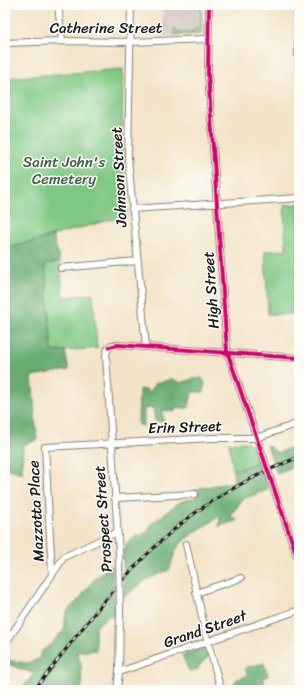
<svg xmlns="http://www.w3.org/2000/svg" width="304" height="695" viewBox="0 0 304 695" font-family="Sriracha,sans-serif">
<style>
.industrial{fill:#cec1ba}
.green{fill:#7fc784;stroke:#4e7250}
.forest{fill:#67ac72;stroke:#426447}
.lines{fill:none;stroke-linecap:round;stroke-linejoin:round}
.minor-casing{stroke:#888072;stroke-width:8}
.minor{stroke:#fff;stroke-width:6}
.rail-casing{stroke:#1c1c1c;stroke-width:3}
.rail{stroke:#fdfcf7;stroke-width:1.5;stroke-dasharray:4.5;stroke-linecap:butt}
.minor-bridge-casing{stroke:#888072;stroke-width:8;stroke-linecap:butt}
.minor-bridge{stroke:#fff;stroke-width:6}
.cycleway-casing{stroke:#fdfcf7;stroke-width:6}
.cycleway{stroke:#d6006c;stroke-width:4}
.labels{text-anchor:middle;dominant-baseline:central;stroke-width:3;stroke-linejoin:round;paint-order:stroke}
.street-label{font-size:15px;fill:#1c1c1c;stroke:#fdfcf7}
.park-label{font-size:15px;fill:#446046;stroke:#fdfcf7}
</style>
<rect width="100%" height="100%" fill="#fdfcf7"/>
<filter id="ink" filterUnits="userSpaceOnUse"><feTurbulence type="fractalNoise" baseFrequency=".025" numOctaves="2"/><feDisplacementMap in="SourceGraphic" scale="8" xChannelSelector="R" yChannelSelector="G"/><feConvolveMatrix kernelMatrix="1 2 1 2 8 2 1 2 1" color-interpolation-filters="sRGB"/></filter>
<filter id="wash" filterUnits="userSpaceOnUse"><feTurbulence type="fractalNoise" baseFrequency=".012" numOctaves="4" result="noise"/><feDisplacementMap in="SourceGraphic" scale="16" xChannelSelector="R" yChannelSelector="G"/><feGaussianBlur stdDeviation="0.9" result="paint"/><feColorMatrix in="noise" values="0 0 0 0 0 0 0 0 0 0 0 0 0 0 0 0 0 1.4 0 .05"/><feComposite in="paint" operator="in"/></filter>
<g filter="url(#wash)">
<rect width="100%" height="100%" fill="#f3e4c9"/>
<polygon class="industrial" points="163,5 202,5 202,35 162,36"/>
<g class="green">
<polygon points="201,5 201,34 174,35 174,28 176,29 177,32 195,31 196,27 201,27"/>
<polygon points="123,69 122,158 127,217 109,220 5,249 5,78"/>
<polygon points="299,204 299,314 268,314 265,251 286,250 284,205"/>
<polygon points="60,262 63,297 93,294 97,348 52,352 45,264"/>
<polygon points="247,442 252,445 258,461 243,468 233,469 229,443"/>
</g>
<g class="forest">
<polygon points="53,236 60,262 45,264 52,351 65,351 69,370 32,376 37,440 23,445 22,473 5,468 5,249"/>
<polygon points="202,378 205,383 204,392 192,392 189,408 178,408 174,412 163,410 163,422 155,421 153,408 144,409 144,426 138,425 139,389 147,390 150,393 154,384 172,379 181,383 192,379"/>
<polygon points="299,444 299,464 277,474 267,445 278,453"/>
<path d="M259,461L268,486L267,490L243,499C239,506 233,510 231,518H236V521L219,526L220,515C207,526 190,533 179,546C174,552 172,563 169,570L146,580L124,597L123,552L127,544L136,536H140L148,531L151,524L180,502L195,497V490L200,488L234,482L233,469L243,468Z"/>
<polygon points="112,565 115,618 110,615 95,627 96,650 77,652 81,665 82,690 20,690 34,674 5,663 5,660 27,663 39,659 41,652 51,644 64,630 66,612 81,597 96,577"/>
<path d="M206,647L209,655C206,661 200,662 198,669L189,671L182,655Z"/>
<polygon points="264,663 268,676 263,678 266,688 262,690 225,690 225,688 234,684 236,680 248,675 245,668"/>
</g>
</g>
<g filter="url(#ink)">
<g class="lines">
<g class="minor-casing">
<g id="minor">
<polyline points="58,5 62,41"/>
<polyline points="131,5 128,158 146,347"/>
<polyline points="209,5 208,74 227,351 263,456"/>
<polyline points="297,5 299,86"/>
<polyline points="5,43 62,41 130,42 208,39"/>
<polyline points="132,209 299,198"/>
<polyline points="61,268 137,261"/>
<polyline points="273,486 299,562"/>
<polyline points="115,498 195,494"/>
<polyline points="186,544 206,635 221,690"/>
<polyline points="119,553 106,355 108,348 112,345 118,345 299,358"/>
<polyline points="52,573 45,447 213,438 256,438 299,423"/>
<polyline points="196,593 241,578"/>
<polyline points="5,644 64,557 117,532"/>
<polyline points="119,672 299,610"/>
<polyline points="117,690 119,672 120,612"/>
</g>
</g>
<use href="#minor" class="minor"/>
<g class="rail-casing">
<path id="rail" d="M34,690C74,640 112,586 160,542C199,505 249,477 299,457"/>
</g>
<use href="#rail" class="rail"/>
<g class="minor-bridge-casing">
<g id="minor-bridge">
<polyline points="263,456 273,486"/>
<polyline points="119,553 120,612"/>
</g>
</g>
<use href="#minor-bridge" class="minor-bridge"/>
<g class="cycleway-casing">
<g id="cycleway">
<polyline points="209,5 208,74 227,351 299,562"/>
<polyline points="109,347 118,345 299,358"/>
</g>
</g>
<use href="#cycleway" class="cycleway"/>
</g>
</g>
<g class="labels">
<g class="street-label">
<text x="106" y="28">Catherine Street</text>
<text transform="translate(119 177) rotate(-93)">Johnson Street</text>
<text transform="translate(211 290) rotate(-94)">High Street</text>
<text transform="translate(185 427) rotate(-2)">Erin Street</text>
<text transform="translate(36 511) rotate(-93)">Mazzotta Place</text>
<text transform="translate(103 519) rotate(-94)">Prospect Street</text>
<text transform="translate(205 629) rotate(-19)">Grand Street</text>
</g>
<g class="park-label">
<text x="64" y="162">Saint John's<tspan x="64" dy="17">Cemetery</tspan></text>
</g>
</g>
<rect width="304" height="695" fill="none" stroke="#fdfcf7" stroke-width="20"/>
</svg>
